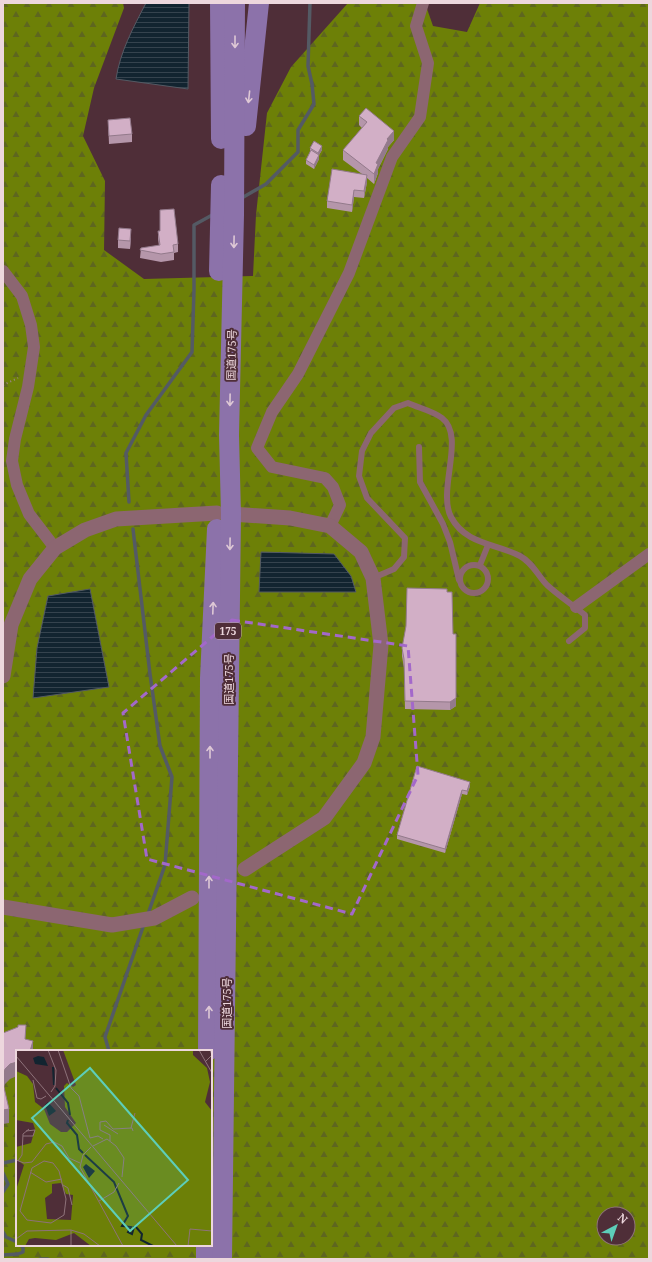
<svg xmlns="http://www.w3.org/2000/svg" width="652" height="1262" viewBox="0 0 652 1262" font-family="'Noto Serif','Noto Sans JP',serif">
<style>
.forest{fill:url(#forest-firs);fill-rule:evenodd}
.water{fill:url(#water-rules);stroke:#545a64}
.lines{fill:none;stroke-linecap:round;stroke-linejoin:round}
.stream{stroke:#545a64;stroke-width:3.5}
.path{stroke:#9f838b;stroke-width:2;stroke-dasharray:1 3;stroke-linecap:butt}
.service{stroke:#8c6671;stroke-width:6}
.minor{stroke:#8c6671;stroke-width:12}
.tertiary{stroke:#8c6671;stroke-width:15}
.trunk{stroke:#8c72aa;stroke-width:20}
.wall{fill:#b596aa}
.shaded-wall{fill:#937a8b}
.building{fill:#d2afc6;stroke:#937a8b}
.oneway{stroke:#dec8d5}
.marked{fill:none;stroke:#a368ca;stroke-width:3;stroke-dasharray:8 5;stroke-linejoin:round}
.labels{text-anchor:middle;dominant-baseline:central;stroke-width:4;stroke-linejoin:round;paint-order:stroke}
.shield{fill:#4f2e38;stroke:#bea4ac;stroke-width:1}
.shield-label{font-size:10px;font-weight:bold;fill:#edd7dd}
.street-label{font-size:11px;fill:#edd7dd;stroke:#4f2e38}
.inset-river{fill:none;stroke:#122430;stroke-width:2}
.inset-road{fill:none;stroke:#8e727a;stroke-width:1}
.view{fill:#5dceb9;fill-opacity:0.15;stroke:#5dceb9;stroke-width:2}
.inset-edge{fill:none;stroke:#edd7dd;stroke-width:2}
</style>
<defs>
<pattern id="forest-firs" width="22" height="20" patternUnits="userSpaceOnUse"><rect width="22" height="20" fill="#6d8007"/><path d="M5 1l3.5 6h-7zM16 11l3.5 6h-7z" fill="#5e661f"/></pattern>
<pattern id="water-rules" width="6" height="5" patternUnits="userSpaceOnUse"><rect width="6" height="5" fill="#122430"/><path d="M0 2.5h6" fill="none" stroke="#35434e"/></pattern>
</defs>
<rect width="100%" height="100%" fill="#4f2e38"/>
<path class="forest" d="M3,3H123L124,8L94,88L83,136L105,181L104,250L144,279L253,276L256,215L267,113L291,67L348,3H425L433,26L467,32L480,3H649V1259H3ZM17,1051H211V1245H17ZM604,1214H628V1238H604Z"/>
<g class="water">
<path d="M146,3H189L188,89L116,79C120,52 133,28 146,3Z"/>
<polygon points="261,552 334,554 351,576 356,592 259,592"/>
<polygon points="90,589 109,687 33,698 37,648 48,596"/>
</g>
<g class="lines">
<g class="stream">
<polyline points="240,199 266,184 298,152 298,130 314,104 312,84 308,66 310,3"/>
<polyline points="129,502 126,453 146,415 192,352 194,290 194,225 214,214"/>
<polyline points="133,529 150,674 160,746 172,777 165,865 148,914"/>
<polyline points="109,1051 105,1037 144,924"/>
<polyline points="3,1163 17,1160"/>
<polyline points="3,1173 8,1184 3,1192"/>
<polyline points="3,1232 6,1237 17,1242"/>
<polyline points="3,1255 18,1254 23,1252 23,1247 20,1245"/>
<polyline points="40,1259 48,1259"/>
</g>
<polyline class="path" points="3,385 18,378"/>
<g class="service">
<polyline points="419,447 420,482 443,524 450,542 459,580"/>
<circle cx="474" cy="579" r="14"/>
<polyline points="480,565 488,545"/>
<path d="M373,578L394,569L404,557L405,538L367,498L359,476L362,451L371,433L394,408L408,403C419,408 433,411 442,418C466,436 437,490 451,517C466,545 495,543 520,556C533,563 538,576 547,585C559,596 573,605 585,615V628L569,641"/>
</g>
<g class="minor">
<polyline points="3,271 22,296 31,325 34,347 28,387 15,439 12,461 17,485 29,514 55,548"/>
<polyline points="330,526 340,505 333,487 325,478 272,467 257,448 272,412 298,374 349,273 392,157 420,117 428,63 416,26 423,3"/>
<polyline points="576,607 649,554"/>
</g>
<g class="tertiary">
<polyline points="231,514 290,518 330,526 361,552 373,578 381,645 373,737 364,763 324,818 245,869"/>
<polyline points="3,676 11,625 30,579 55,548 85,530 116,519 217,513"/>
<polyline points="3,907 112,925 154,918 192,898"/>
</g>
<g class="trunk">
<polyline points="220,3 221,139"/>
<polyline points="246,126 259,3"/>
<polyline points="219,271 221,185"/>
<polyline points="208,1051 210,678 217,529"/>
<polyline points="206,1259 206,1245"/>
<polyline points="222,1259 231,514 229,435 234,215 235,3"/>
</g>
</g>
<g class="wall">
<polygon points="359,116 394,140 388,147 388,149 378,169 378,173 374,184 367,178 367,182 364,198 354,197 352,212 327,208 327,201 362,174 343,160 343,150 362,128 359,125"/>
<polygon points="108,120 132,134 132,142 109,144"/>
<polygon points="310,148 322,150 319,155 319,159 314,169 306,164 306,160 310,153"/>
<polygon points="158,231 178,244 178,252 174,253 174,260 161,262 140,258 141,248 159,246 158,239"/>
<polygon points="131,238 130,249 118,248 118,240"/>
<polygon points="453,634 456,706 450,710 405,709 404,668 402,656 402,648"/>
<polygon points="417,766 470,786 467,795 462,794 445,853 397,839 397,835"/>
</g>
<g class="shaded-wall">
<polygon points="394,131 394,140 388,147 388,149 378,169 378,173 374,184 374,174 376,163 387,139"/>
<polygon points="322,146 322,150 319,155 319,159 314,169 314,165 318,153"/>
<polygon points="367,175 367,182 364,198 364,191"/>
<polygon points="354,190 354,197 352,212 352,205"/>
<polygon points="131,229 131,238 130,249 130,241"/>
<polygon points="456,634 456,706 450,710 450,702"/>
<polygon points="470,782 470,786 467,795 467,791"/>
<polygon points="462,790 462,794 445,853 445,849"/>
<polygon points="33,1041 33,1051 30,1051"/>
<polygon points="17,1062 17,1076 10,1079 5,1084 3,1092 3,1078 5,1069 10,1064"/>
<polygon points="9,1109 9,1123 3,1124 3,1110"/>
</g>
<g class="building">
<polygon points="366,108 394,131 387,139 388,140 376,163 378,164 374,174 343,150 367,122 359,116"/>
<polygon points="130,118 132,134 109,136 108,120"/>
<polygon points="314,141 322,146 318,153 310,148"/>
<polygon points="311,150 319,155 314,165 306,160"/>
<polygon points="332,169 367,175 364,191 354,190 352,205 327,201"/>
<polygon points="174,209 178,244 173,245 174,252 161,254 140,250 141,248 160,245 158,231 160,231 160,210"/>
<polygon points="119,228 131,229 130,241 118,240"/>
<polygon points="407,588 447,589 447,592 452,592 453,634 456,634 456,698 450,702 405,701 404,659 402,648 406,626"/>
<polygon points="417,766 470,782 467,791 462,790 445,849 397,835"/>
<polygon points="18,1025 26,1025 25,1039 33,1041 30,1051 17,1051 17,1062 10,1064 5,1069 3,1078 3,1033 18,1027"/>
<polygon points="3,1083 9,1109 3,1110"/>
</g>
<defs><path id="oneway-shaft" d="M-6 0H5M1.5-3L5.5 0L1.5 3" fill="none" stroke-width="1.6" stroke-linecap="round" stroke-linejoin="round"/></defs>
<g class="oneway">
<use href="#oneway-shaft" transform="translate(235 42) rotate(90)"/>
<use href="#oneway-shaft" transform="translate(249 97) rotate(96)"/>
<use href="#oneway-shaft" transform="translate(234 242) rotate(91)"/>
<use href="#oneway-shaft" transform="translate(230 400) rotate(91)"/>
<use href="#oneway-shaft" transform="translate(230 544) rotate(91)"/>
<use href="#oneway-shaft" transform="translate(213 608) rotate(-88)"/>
<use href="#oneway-shaft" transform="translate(210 752) rotate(-90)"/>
<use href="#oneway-shaft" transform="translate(209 882) rotate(-90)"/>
<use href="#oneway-shaft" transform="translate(209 1012) rotate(-90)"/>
</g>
<path class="marked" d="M232,620L408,646L418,775L352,914L147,859L123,713Z"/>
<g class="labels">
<rect class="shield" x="215" y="623" width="26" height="16" rx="3"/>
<g class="shield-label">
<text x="228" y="631">175</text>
</g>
<g class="street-label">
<text transform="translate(231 355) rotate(-89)">国道175号</text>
<text transform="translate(228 679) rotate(-90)">国道175号</text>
<text transform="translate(226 1003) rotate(-90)">国道175号</text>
</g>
</g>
<g transform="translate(16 1050)">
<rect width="196" height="196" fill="#4f2e38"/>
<path d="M47,0H177V5L191,18L194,32L189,52L196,61V196H75L58,183L40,190L19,188L13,189L9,196H0V140L8,115L0,109V97L15,93L19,79L17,73L0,70V21L11,26L17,34L19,52L28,59L34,74L45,82H51L60,73L49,57L48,36L51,33L57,37L60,35ZM45,133L50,144L57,145L55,170L31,169L29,148L36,143V134Z" fill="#6d8007" fill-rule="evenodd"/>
<path d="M22,6L28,7L32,16L19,14L17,8ZM32,52L40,61L33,66L29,55ZM70,114L79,121L73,128L67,117Z" fill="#122430"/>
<path class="inset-river" d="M37,17L38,35M40,38L52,53L54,65M52,70L51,73L61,85L63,99L67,103M69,105L98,132L112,166L106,176L115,177L112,182L116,184L118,177H120L126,184L125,190L137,196"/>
<path class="inset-road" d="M32,0L40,20L39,36L35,42M42,0L55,38L63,46L74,88L82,86L87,89M183,0L196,23M0,6L161,196M190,11L196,5L194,0M17,30L21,48L25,49L30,46M196,33V53M88,75L102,84M115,78L119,63M7,86H17L19,80L10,81M94,91V85L84,80V72L90,71L97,79L116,78L117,81M77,96L91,89L100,96L108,108L106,127M75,97L67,105L64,117L107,196M0,110L8,113L16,112L30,94L38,92L46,96L53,108L64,113M2,111L6,105L7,84L13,79M28,111L37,113L43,121L50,149L48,165L35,173L11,170L4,161L16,118ZM14,122L30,132L46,129M47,135L52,138L56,155M83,151L98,142L103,133M55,180V196M0,189L11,181L55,180L68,184L84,196M172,196L174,179L196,181"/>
<path class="view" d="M74,18L172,130L114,181L16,68Z"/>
<rect width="196" height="196" class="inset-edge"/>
</g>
<rect width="652" height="1262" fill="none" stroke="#edd7dd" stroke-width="8"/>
<g transform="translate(616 1226) rotate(41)"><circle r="19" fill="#4f2e38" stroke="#8e727a"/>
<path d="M0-3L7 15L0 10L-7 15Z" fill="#5dceb9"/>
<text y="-6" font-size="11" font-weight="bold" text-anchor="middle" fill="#edd7dd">N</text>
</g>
</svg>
